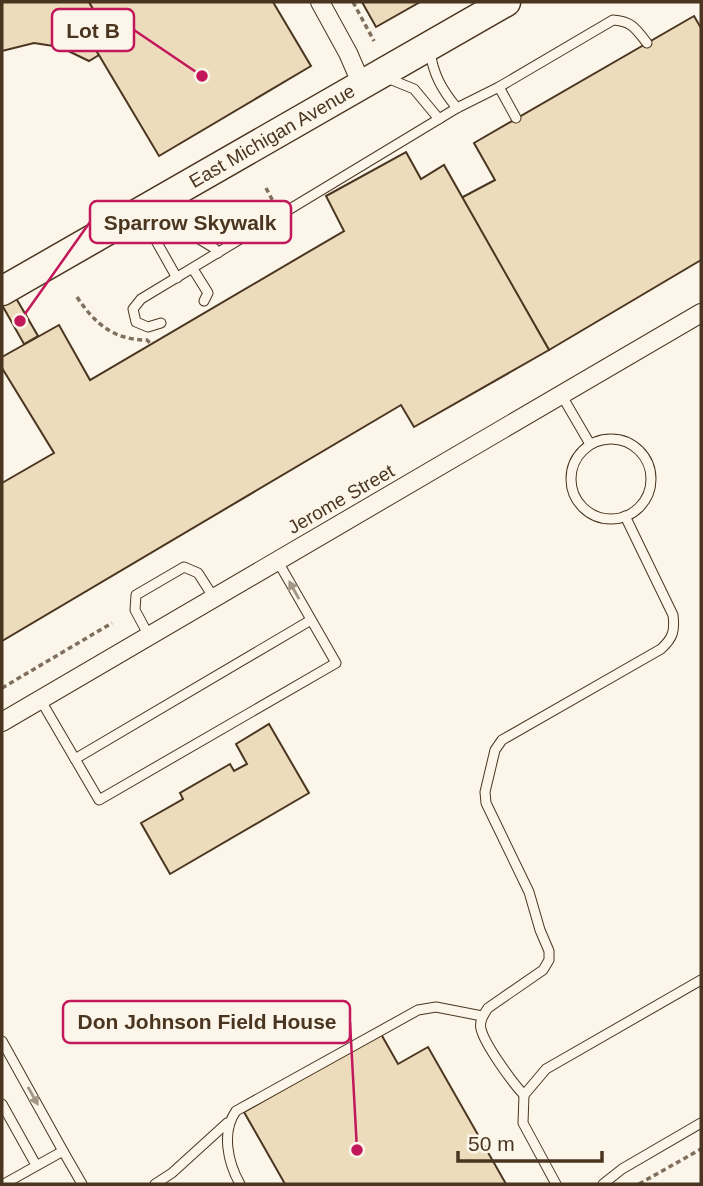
<svg xmlns="http://www.w3.org/2000/svg" width="703" height="1186" viewBox="0 0 703 1186" font-family="Helvetica,sans-serif">
<style>
.building{fill:#ecdcbc;stroke:#4a3520;stroke-width:2}
.lines{fill:none;stroke-linecap:round;stroke-linejoin:round}
.service-casing{stroke:#4a3520;stroke-width:11}
.minor-casing{stroke:#4a3520;stroke-width:20}
.primary-casing{stroke:#4a3520;stroke-width:31}
.path{stroke:#7f6f5c;stroke-width:3.5;stroke-dasharray:5 3.5;stroke-linecap:butt}
.service{stroke:#fbf6e9;stroke-width:9}
.minor{stroke:#fbf6e9;stroke-width:18}
.primary{stroke:#fbf6e9;stroke-width:28}
.oneway{fill:#a29684}
.labels{text-anchor:middle;dominant-baseline:central;stroke-width:5;stroke-linejoin:round;paint-order:stroke}
.street-label{font-size:19px;fill:#4a3520;stroke:#fbf6e9}
.leader{fill:none;stroke:#c2185b;stroke-width:2.5}
.callout-dot{fill:#c2185b;stroke:#fbf6e9;stroke-width:2.5}
.callout{fill:#fbf6e9;stroke:#c2185b;stroke-width:2.5}
.callout-label{font-size:21px;text-anchor:middle;font-weight:bold;fill:#4a3520}
</style>
<rect width="100%" height="100%" fill="#fbf6e9"/>
<g class="building">
<polygon points="2,2 89,2 96,14 87,19 97,36 90,40 99,55 89,61 60,47 34,43 2,51"/>
<polygon points="89,2 273,2 311,66 159,156 90,40 97,36 87,19 96,14"/>
<polygon points="362,2 420,2 376,27"/>
<polygon points="694,16 701,28 701,260 549,350 461,198 495,180 474,143"/>
<polygon points="406,152 421,179 444,165 549,350 414,427 401,405 2,641 2,483 54,453 2,368 2,357 59,325 90,380 344,231 326,196"/>
<polygon points="2,274 38,336 24,344 2,305"/>
<polygon points="269,724 309,793 170,874 141,823 183,799 180,793 230,764 234,771 247,764 236,744"/>
<polygon points="381,1034 398,1064 428,1047 506,1184 285,1184 244,1112"/>
</g>
<g class="lines">
<g class="service-casing">
<g id="service">
<path d="M430,51C433,74 442,90 457,108"/>
<polyline points="387,78 414,89 439,119"/>
<polyline points="499,87 516,118"/>
<polyline points="165,203 189,233 214,248 218,253"/>
<polyline points="142,216 177,278"/>
<polyline points="193,269 208,293 204,301"/>
<path d="M161,323L148,327L136,322L133,309L141,299L457,108L499,87L613,20C632,21 636,29 647,43"/>
<polyline points="562,396 590,444"/>
<circle cx="611" cy="479" r="40"/>
<polyline points="149,636 135,610 136,595 184,567 198,573 214,598"/>
<polyline points="40,699 99,800 336,663 277,560"/>
<polyline points="75,759 311,620"/>
<polyline points="2,1041 63,1151"/>
<path d="M524,1095C512,1082 485,1045 481,1029C479,1021 484,1014 488,1008L543,970L549,960V951L540,930L529,892L486,803L485,792L495,750L502,740L661,649C673,638 675,631 673,615L625,516"/>
<polyline points="2,1104 36,1165"/>
<polyline points="4,1184 63,1151 82,1184"/>
<polyline points="155,1184 172,1173 227,1123"/>
<path d="M240,1184C228,1163 221,1132 236,1111L418,1010L436,1007L482,1016"/>
<polyline points="556,1184 523,1123 524,1095 546,1069 701,980"/>
<polyline points="603,1184 622,1169 701,1123"/>
</g>
</g>
<g class="minor-casing">
<g id="minor">
<polyline points="320,2 348,53 362,85"/>
<polyline points="2,722 701,313"/>
</g>
</g>
<g class="primary-casing">
<polyline id="primary" points="2,291 506,2"/>
</g>
<g class="path">
<polyline points="353,2 374,41"/>
<polyline points="266,188 275,205"/>
<path d="M77,297C95,324 114,340 147,340L151,344"/>
<polyline points="2,688 112,623"/>
<polyline points="639,1184 701,1149"/>
</g>
<use href="#service" class="service"/>
<use href="#minor" class="minor"/>
<use href="#primary" class="primary"/>
</g>
<defs><path id="oneway-solid" d="M-6-.8H1V-3.2L6.5 0L1 3.2V.8H-6Z" transform="scale(1.75)"/></defs>
<g class="oneway">
<use href="#oneway-solid" transform="translate(294 590) rotate(-119)"/>
<use href="#oneway-solid" transform="translate(33 1096) rotate(61)"/>
</g>
<g class="labels">
<g class="street-label">
<text transform="translate(272 136) rotate(-30)">East Michigan Avenue</text>
<text transform="translate(341 499) rotate(-30)">Jerome Street</text>
</g>
</g>
<path class="leader" d="M202 76L134 30M20 321L90 222M357 1150L350 1022"/>
<g class="callout-dot">
<circle cx="202" cy="76" r="7"/>
<circle cx="20" cy="321" r="7"/>
<circle cx="357" cy="1150" r="7"/>
</g>
<g class="callout">
<rect x="52" y="9" width="82" height="42" rx="7"/>
<rect x="90" y="201" width="201" height="42" rx="7"/>
<rect x="63" y="1001" width="287" height="42" rx="7"/>
</g>
<g class="callout-label">
<text x="93" y="38">Lot B</text>
<text x="190" y="230">Sparrow Skywalk</text>
<text x="207" y="1029">Don Johnson Field House</text>
</g>
<rect width="703" height="1186" fill="none" stroke="#4a3520" stroke-width="7"/>
<path d="M458 1151v10h144v-10" fill="none" stroke="#4a3520" stroke-width="3.5"/>
<text x="468" y="1151" font-size="21" fill="#4a3520" stroke="#fbf6e9" stroke-width="5" paint-order="stroke">50 m</text>
</svg>
